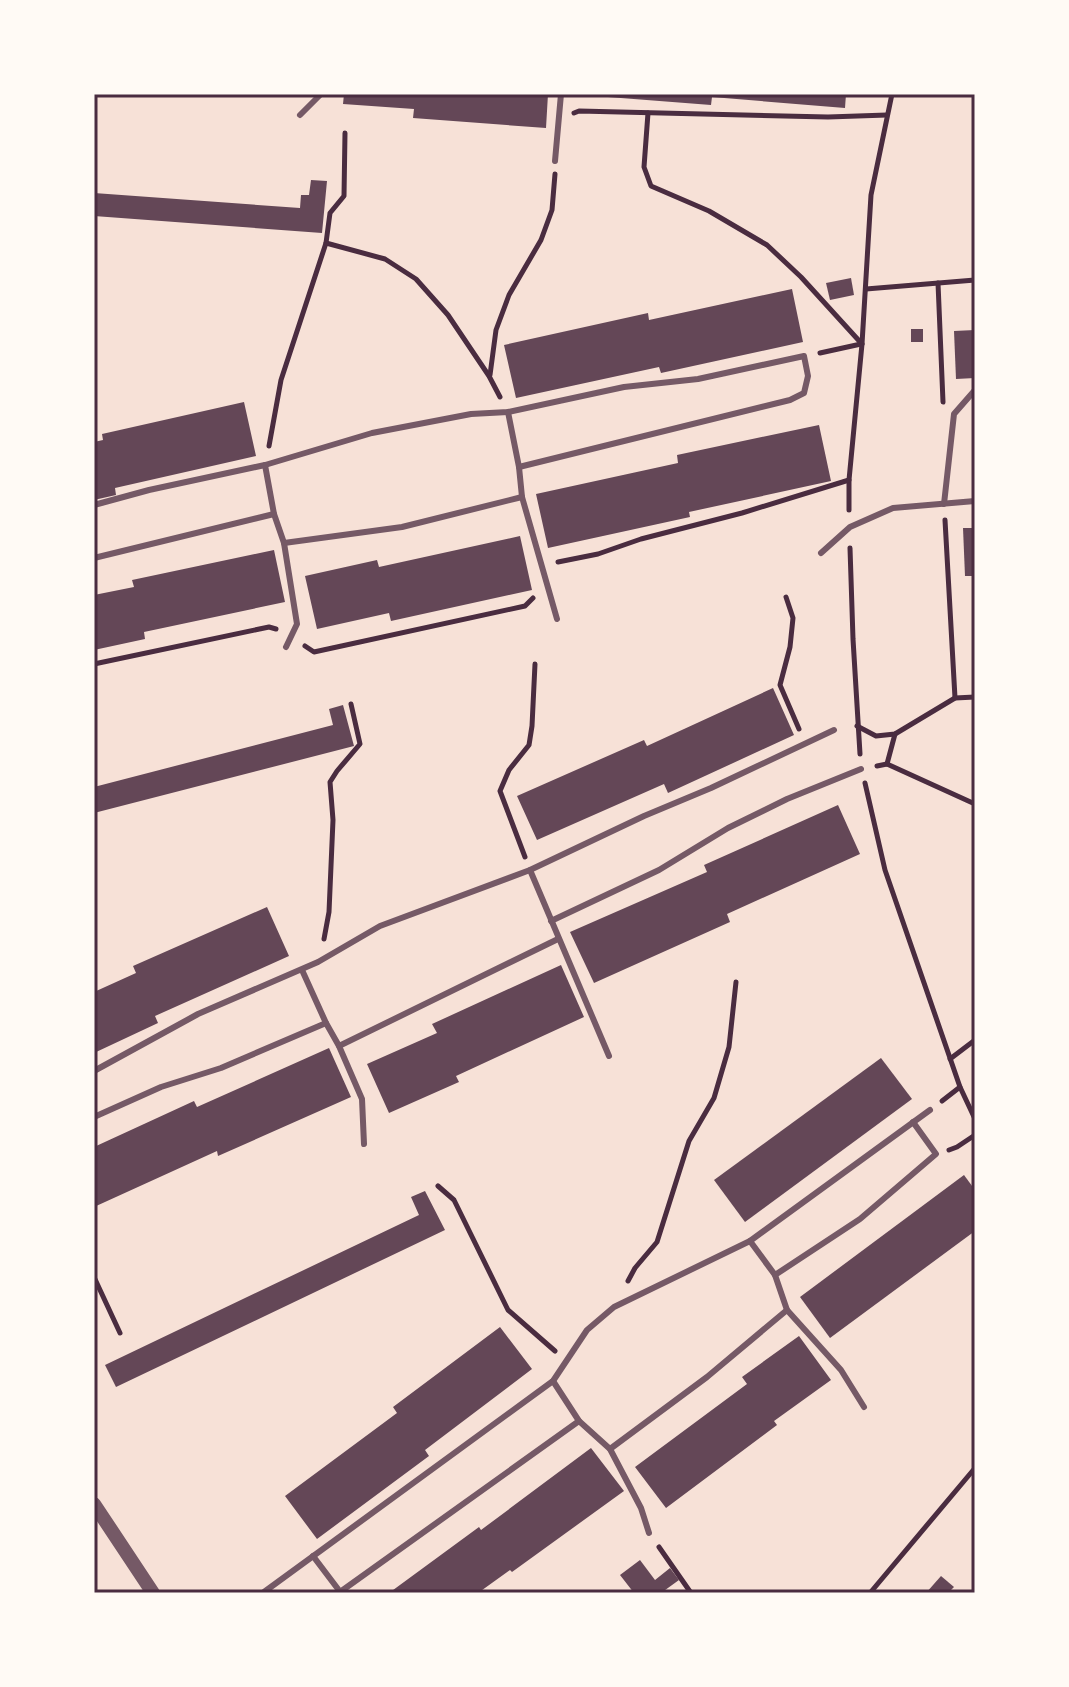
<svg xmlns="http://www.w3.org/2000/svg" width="1069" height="1687" viewBox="0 0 1069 1687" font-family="Lora,serif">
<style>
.building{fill:#644757}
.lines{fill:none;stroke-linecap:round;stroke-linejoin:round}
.path{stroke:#4a2c40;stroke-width:5}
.service{stroke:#755966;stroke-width:6}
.tertiary{stroke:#755966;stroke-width:14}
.neatline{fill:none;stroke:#4a2c40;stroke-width:3}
</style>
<rect width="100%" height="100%" fill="#f7e1d7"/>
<g class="building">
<polygon points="344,94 548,94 546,128 413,118 414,109 343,104"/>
<polygon points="595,94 846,94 845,108 712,97 711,105 595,96"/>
<polygon points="311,180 327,181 322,233 94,216 94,193 300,208 301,195 309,195"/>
<polygon points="851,278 854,295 830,300 826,283"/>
<polygon points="792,289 803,342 661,373 659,367 516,398 504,345 648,313 649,320"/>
<rect x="911" y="329" width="12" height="13"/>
<polygon points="975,330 975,378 956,379 954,331"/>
<polygon points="244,402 256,456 115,488 116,495 94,500 94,442 103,440 102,434"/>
<polygon points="819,425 831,481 689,512 690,517 548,548 536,494 678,463 677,455"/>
<polygon points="963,528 975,528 975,576 965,576"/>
<polygon points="520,536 532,590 391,621 389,613 317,629 305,576 377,560 379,567"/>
<polygon points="274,550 285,602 144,632 145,639 94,650 94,595 134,587 132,580"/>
<polygon points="773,688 794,735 668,793 664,784 537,840 517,796 644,740 647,746"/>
<polygon points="343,705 354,746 94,813 94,787 333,725 329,709"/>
<polygon points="838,805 860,854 727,914 730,922 594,983 570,932 707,872 704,865"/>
<polygon points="267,907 289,956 155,1016 158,1023 94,1053 94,992 136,973 133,966"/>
<polygon points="561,965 584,1017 456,1076 459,1082 389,1113 367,1064 437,1033 432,1024"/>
<polygon points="329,1048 351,1097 218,1156 217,1151 94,1207 94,1147 194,1101 197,1107"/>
<polygon points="881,1058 912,1099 745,1222 714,1180"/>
<polygon points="964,1175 975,1190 975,1231 830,1338 800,1297"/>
<polygon points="425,1191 445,1230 116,1387 105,1365 419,1215 411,1197"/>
<polygon points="500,1327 532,1369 425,1450 429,1456 317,1539 285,1496 397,1413 393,1407"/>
<polygon points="799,1336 831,1380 774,1421 777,1425 666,1508 635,1467 747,1384 742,1377"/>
<polygon points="591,1448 624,1491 512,1572 510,1570 478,1593 389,1593 479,1527 481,1530"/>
<polygon points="640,1560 655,1580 670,1568 679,1580 661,1593 634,1593 620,1575"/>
<polygon points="941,1576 954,1587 948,1593 926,1593"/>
</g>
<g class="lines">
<g class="path">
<polyline points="574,113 579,111 828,117 887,115"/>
<polyline points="648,113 644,167 651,186 709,211 767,245 801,277 862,344"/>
<polyline points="326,243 385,259 416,279 448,315 489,376 500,397"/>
<polyline points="938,283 943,402"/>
<polyline points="866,289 975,280"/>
<polyline points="820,353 861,344"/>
<polyline points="490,375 496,330 509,295 541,240 552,210 555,174"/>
<polyline points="269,446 281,380 326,243 330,213 344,196 345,133"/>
<polyline points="849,510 849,480 862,344 871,195 892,94"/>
<polyline points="945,520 955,698"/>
<polyline points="850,548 853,639 860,754"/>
<polyline points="558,562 598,554 641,539 742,513 849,480"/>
<polyline points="786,597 793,618 790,647 780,685 799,729"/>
<polyline points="305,646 314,652 525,606 533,598"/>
<polyline points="94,664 269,627 276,629"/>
<polyline points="857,726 876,736 895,734 955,698 975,697"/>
<polyline points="887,764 895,734"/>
<polyline points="877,766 887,764 975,804"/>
<polyline points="865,783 885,870 960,1087 975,1119"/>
<polyline points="525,857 500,791 509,770 529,745 532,726 535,664"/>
<polyline points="324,939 329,912 333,820 330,782 337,771 360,744 351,704"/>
<polyline points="950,1059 975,1040"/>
<polyline points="942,1101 960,1087"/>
<polyline points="949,1150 957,1147 975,1135"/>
<polyline points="438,1186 454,1200 508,1310 555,1351"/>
<polyline points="94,1277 120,1333"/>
<polyline points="628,1281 635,1268 657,1242 689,1141 714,1098 729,1047 736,982"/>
<polyline points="659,1547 691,1593"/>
<polyline points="870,1593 975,1468"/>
</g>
<g class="service">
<polyline points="300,115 321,94"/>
<polyline points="555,161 561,94"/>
<polyline points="508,412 519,467 522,497 557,619"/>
<polyline points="265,465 274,514 284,543 297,624 286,647"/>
<polyline points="944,504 954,414 975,390"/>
<polyline points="94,505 149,490 265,465 372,433 471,414 508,412 624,387 698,379 804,356 808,376 804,393 790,400 519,467"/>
<polyline points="284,543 402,527 522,497"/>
<polyline points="821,553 850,527 893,508 975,501"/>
<polyline points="94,558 274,514"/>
<polyline points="530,870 609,1056"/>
<polyline points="551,921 659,870 728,828 787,799 861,769"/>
<polyline points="302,970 326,1023 339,1046 362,1099 364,1144"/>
<polyline points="339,1046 558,939"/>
<polyline points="94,1071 198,1014 318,962 380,926 530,870 644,816 711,788 834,730"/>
<polyline points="94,1117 161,1087 221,1068 326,1023"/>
<polyline points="750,1241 775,1275 787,1310 841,1370 864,1407"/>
<polyline points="775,1275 860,1219 936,1154 913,1122"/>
<polyline points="553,1381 579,1421 610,1449 641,1508 649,1533"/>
<polyline points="610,1449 707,1377 787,1310"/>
<polyline points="313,1556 341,1593"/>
<polyline points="264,1592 553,1381 587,1330 614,1307 750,1241 930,1110"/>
<polyline points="340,1592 579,1421"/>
</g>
<polyline class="tertiary" points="94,1504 153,1593"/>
</g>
<rect width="1069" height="1687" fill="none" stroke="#fffaf5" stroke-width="192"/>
<rect x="96" y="96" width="877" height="1495" class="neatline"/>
</svg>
